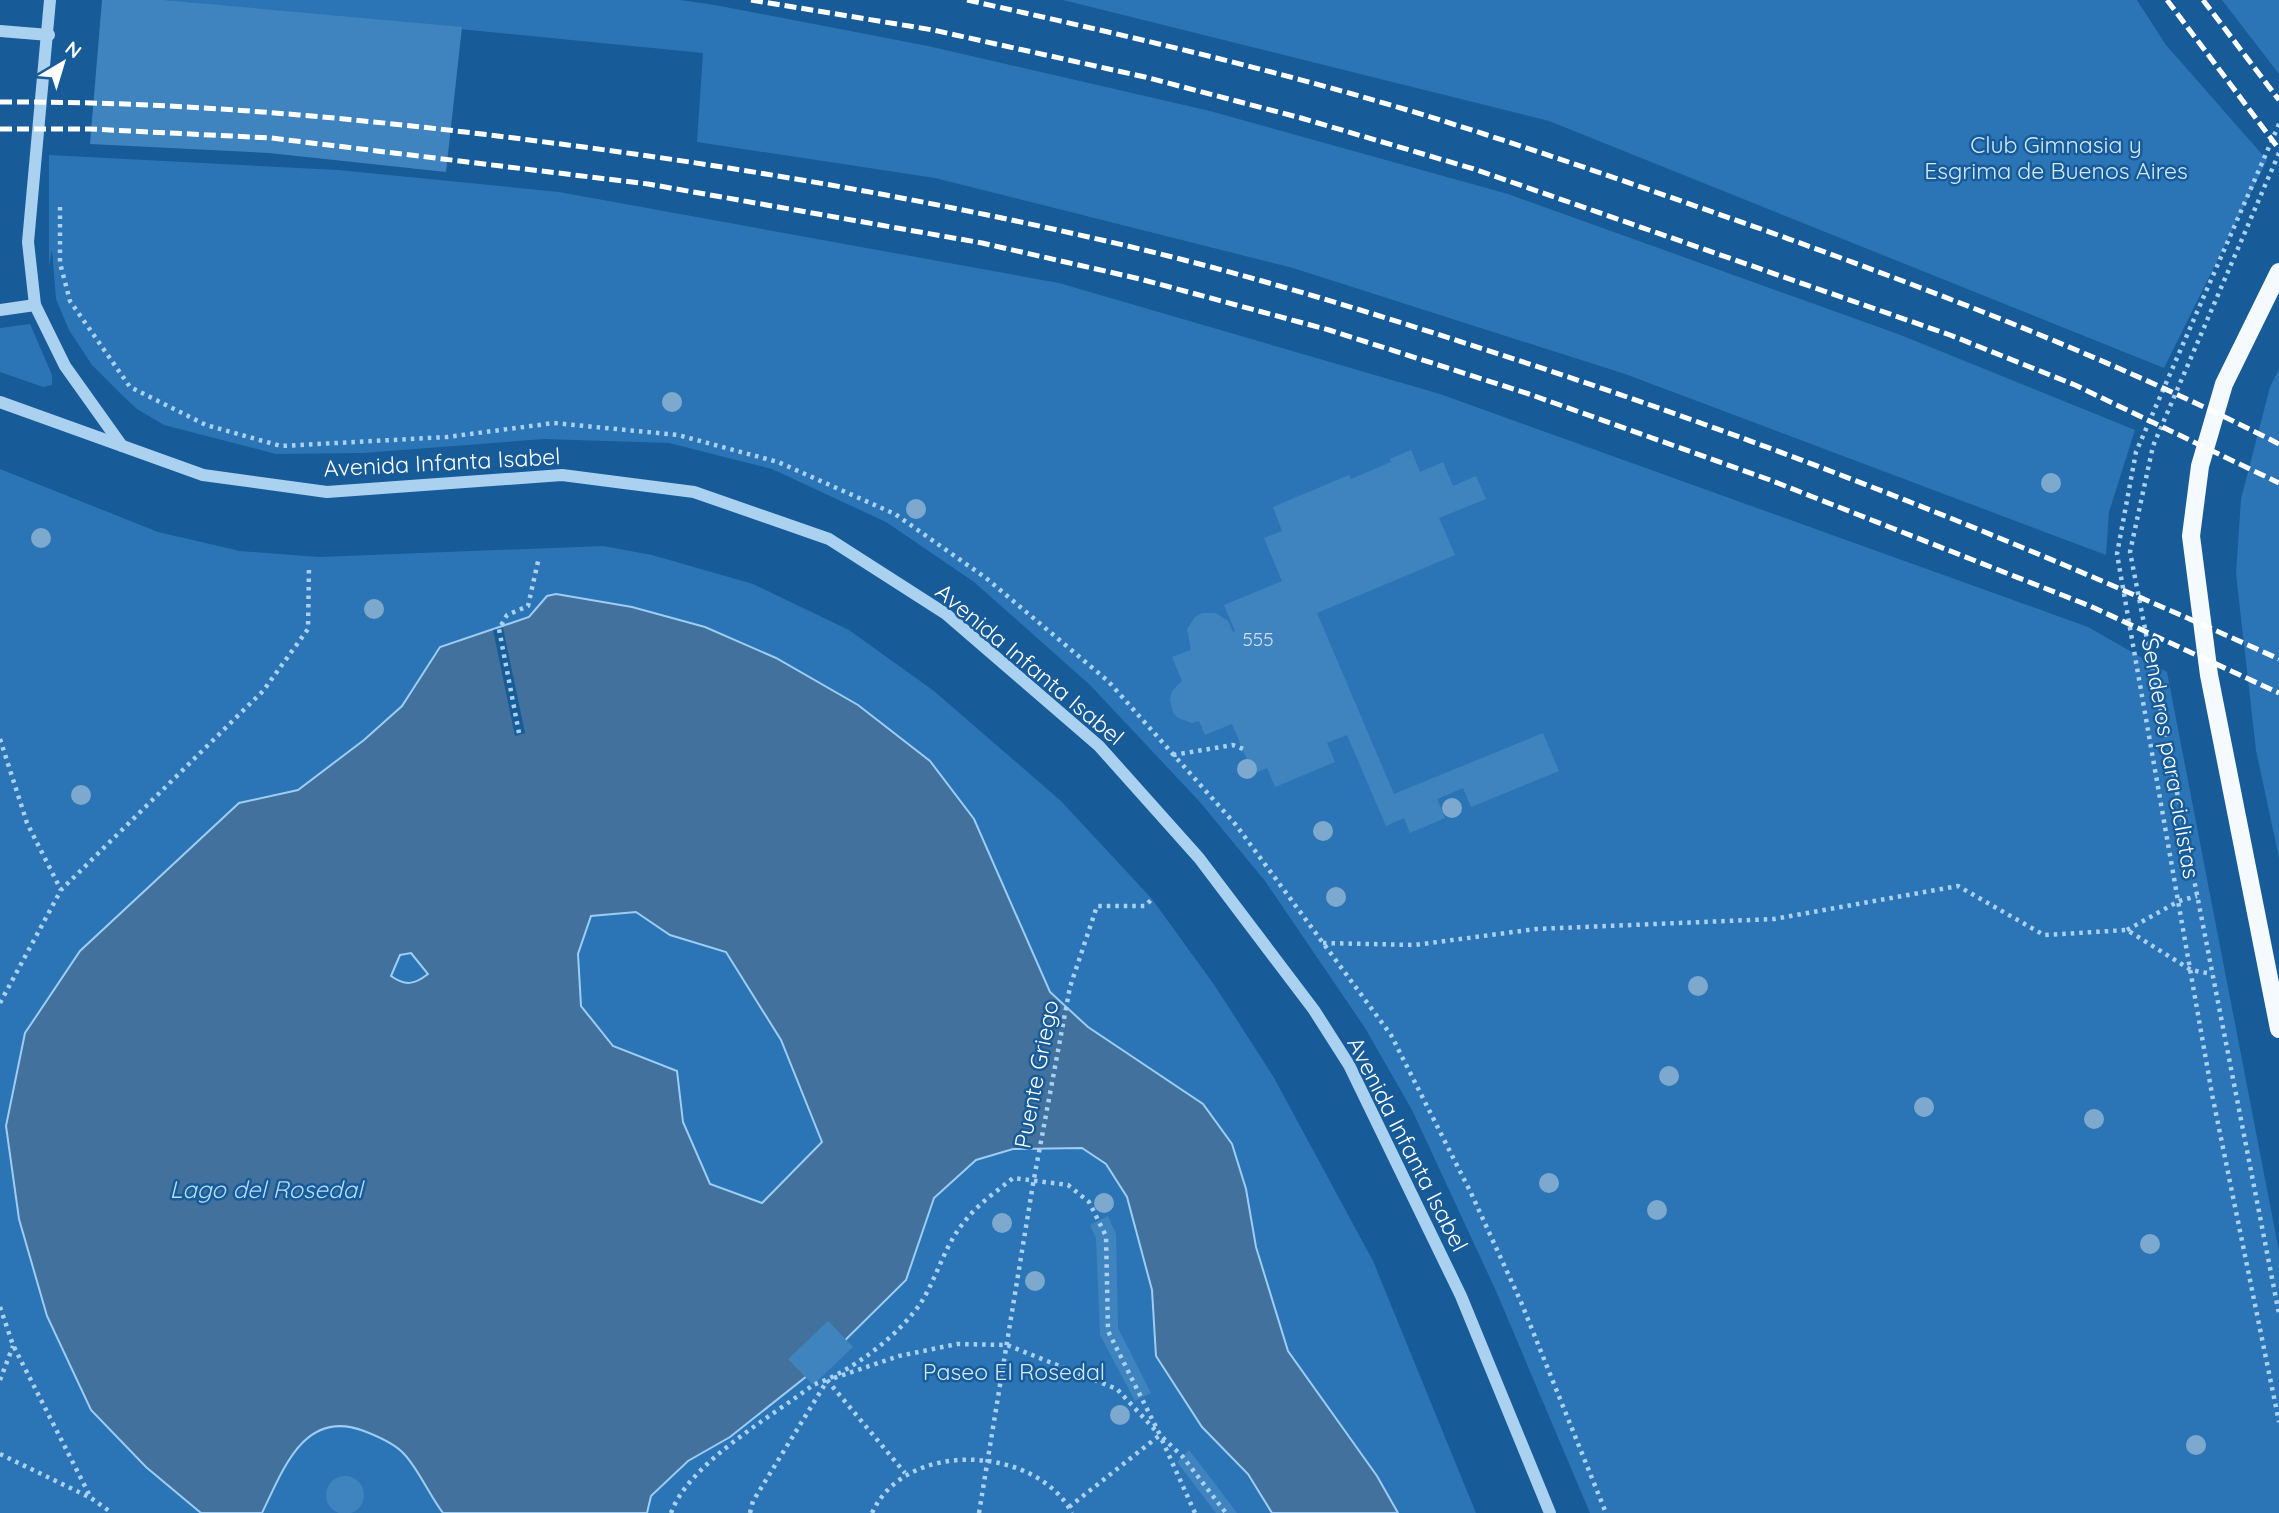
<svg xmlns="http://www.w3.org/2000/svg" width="2279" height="1513" viewBox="0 0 2279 1513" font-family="Quicksand,sans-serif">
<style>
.green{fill:#2b75b6}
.water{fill:#41719c;stroke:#9dcdf4;stroke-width:2;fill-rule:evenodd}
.pier{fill:#175b98}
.building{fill:#4084bf}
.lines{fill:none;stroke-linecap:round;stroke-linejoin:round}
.path{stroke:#abd1f1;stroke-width:4.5;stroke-dasharray:3.5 5;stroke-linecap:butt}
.minor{stroke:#abd1f1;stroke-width:12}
.major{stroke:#f5faff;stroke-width:18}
.rail{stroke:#fff;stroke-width:5;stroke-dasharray:12 5;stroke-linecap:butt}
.tree{fill:#7ea9cf}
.labels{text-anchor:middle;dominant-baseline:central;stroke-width:5;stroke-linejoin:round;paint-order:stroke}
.number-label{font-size:19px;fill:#cfe0ef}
.park-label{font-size:23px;fill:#d2e9fc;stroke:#175b98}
.street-label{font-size:23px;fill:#fff;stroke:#175b98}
.water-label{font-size:24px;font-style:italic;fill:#b7dbf8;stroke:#175b98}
</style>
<rect width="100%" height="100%" fill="#175b98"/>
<g class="green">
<polygon points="164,0 680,0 715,5 928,46 1210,111 1508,194 1898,334 2135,430 2109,512 2106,555 1625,374 1293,268 935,178 697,142 703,53"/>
<polygon points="1063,0 2137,0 2166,45 2267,160 2164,368 1549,121"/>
<polygon points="2222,0 2279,0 2279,74"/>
<polygon points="49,155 338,170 559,192 1059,283 1440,394 2088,627 2167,672 2279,1251 2279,1513 1590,1513 1496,1291 1412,1110 1365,1028 1265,881 1199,801 1090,685 974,582 886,522 772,469 669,443 544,439 363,453 276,454 164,425 137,409 123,396 92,365 69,330 56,299 52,250 49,266"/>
<polygon points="30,324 52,375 52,385 43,387 0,372 0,328"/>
<polygon points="2279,369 2279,858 2256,750 2236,574 2241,499 2270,387"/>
<polygon points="0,469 158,532 240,551 319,557 603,546 652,555 753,584 849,630 934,691 1061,801 1152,899 1215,986 1273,1076 1373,1261 1476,1513 0,1513"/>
</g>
<path class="water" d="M556,594L632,607L705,627L776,658L858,705L930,761L974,819L1050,992L1088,1027L1203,1104L1232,1144L1246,1189L1256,1247L1288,1351L1377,1476L1398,1513H1272L1248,1474L1202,1427L1156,1356L1152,1290L1127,1197L1106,1164L1082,1148L1013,1149L976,1160L934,1198L906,1280L817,1368L730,1437L688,1461L651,1496L647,1513H443C430,1496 418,1469 405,1455C396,1444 377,1436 364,1431C304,1408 283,1470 262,1513H201L146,1467L91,1410L47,1316L19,1219L6,1126L25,1033L80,951L239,803L298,790L364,740L402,706L440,647L529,617L547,596ZM636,912L670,935L726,952L781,1040L822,1142L762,1203L710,1184L683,1122L677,1071L613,1046L581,1006L578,954L591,916ZM411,953L428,974C414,985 405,986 391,976L400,955Z"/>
<polygon class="pier" points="503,628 525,733 515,736 493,630"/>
<g class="building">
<polygon points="102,0 164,0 462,27 446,172 269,153 90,144"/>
<polygon points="1411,450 1420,472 1443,462 1453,486 1476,476 1486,499 1439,518 1455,555 1317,613 1394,794 1543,733 1559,771 1471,807 1463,788 1437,799 1445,818 1410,833 1404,818 1386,826 1347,735 1327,743 1335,762 1275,787 1267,768 1253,774 1232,724 1205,735 1199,721 1192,723 1178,718 1173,713 1170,699 1172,691 1182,681 1172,657 1191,650 1187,629 1195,617 1202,613 1216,613 1228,621 1233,632 1235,631 1224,605 1282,581 1264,538 1282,531 1273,507 1349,475 1351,479 1391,462 1390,459"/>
<polygon points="1108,1216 1116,1234 1118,1328 1151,1393 1135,1401 1100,1335 1096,1238 1090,1225"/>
<polygon points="828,1321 853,1347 813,1385 788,1359"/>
<polygon points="1189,1450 1209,1476 1237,1513 1216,1513 1177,1462"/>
<circle cx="345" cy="1495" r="19"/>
</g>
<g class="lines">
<g class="path">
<polyline points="2279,124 2136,452 2117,554 2212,1094 2279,1422"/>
<polyline points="2279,153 2153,446 2130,552 2279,1314"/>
<polyline points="60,207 60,263 70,301 130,387 206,425 281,446 447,437 554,423 678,435 778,462 895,514 986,578 1108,681 1236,825 1391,1035 1471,1193 1521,1302 1606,1513"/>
<polyline points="519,733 499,629 507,615 528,606 539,557"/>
<polyline points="0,739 27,823 61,890"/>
<polyline points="1173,755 1233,745 1243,749"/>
<polyline points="2127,930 2179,901 2197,896"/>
<polyline points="1323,943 1415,945 1536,929 1774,919 1958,886 2044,935 2127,930 2191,970 2212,974"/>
<polyline points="0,1003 61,890 263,691 308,629 309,566"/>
<polyline points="0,1307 13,1345 91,1498 112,1513"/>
<polyline points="834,1378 899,1356 957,1344 1007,1345 1117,1389 1155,1430"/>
<polyline points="0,1380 13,1346"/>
<polyline points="827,1380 905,1473"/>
<polyline points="1162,1440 1195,1513"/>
<polyline points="0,1454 91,1498"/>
<polyline points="1069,1507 1160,1435"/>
<path d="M671,1513C689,1463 771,1417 813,1385C851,1372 900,1335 922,1301C938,1275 945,1244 965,1221C978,1204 997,1191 1013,1178L1068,1185L1089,1202L1106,1236L1108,1331L1160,1435L1183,1457L1226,1513"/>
<polyline points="750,1513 753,1501 827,1381"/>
<path d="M872,1513C906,1438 1037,1446 1072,1513"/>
<polyline points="979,1513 1033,1184 1070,987 1097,906 1145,906 1152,899"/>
</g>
<g class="minor">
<polyline points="50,0 28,242 35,305 65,366 122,446"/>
<polyline points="0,31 49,35"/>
<polyline points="0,310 35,305"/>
<polyline points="0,402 203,475 327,492 562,475 694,492 829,539 946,614 1099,746 1199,858 1314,1010 1349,1065 1461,1296 1550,1513"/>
</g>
<polyline class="major" points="2279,272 2224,384 2200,466 2191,536 2209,675 2279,1029"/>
<g class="rail">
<polyline points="751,0 933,30 1145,77 1301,118 1474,169 1950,335 2075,385 2279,483"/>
<path d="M967,0C1142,39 1317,79 1487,135C1580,165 1672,198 1764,230C1939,293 2113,359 2279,444"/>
<polyline points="2167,0 2279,149"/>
<polyline points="2203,0 2279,100"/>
<path d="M0,102C190,101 380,120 568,145C761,170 952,204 1140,249C1256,277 1370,312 1483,349C1755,436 2019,541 2279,659"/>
<polyline points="0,129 90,129 271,138 648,184 982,243 1140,279 1329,330 1529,394 1770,480 2090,606 2279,693"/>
</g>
</g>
<g class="tree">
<circle cx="672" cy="402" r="10"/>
<circle cx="2051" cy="483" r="10"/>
<circle cx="916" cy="509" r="10"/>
<circle cx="41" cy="538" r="10"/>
<circle cx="374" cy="609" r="10"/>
<circle cx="1247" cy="769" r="10"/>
<circle cx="81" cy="795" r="10"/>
<circle cx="1452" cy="808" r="10"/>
<circle cx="1323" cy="831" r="10"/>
<circle cx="1336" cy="897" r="10"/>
<circle cx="1698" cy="986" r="10"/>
<circle cx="1669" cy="1076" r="10"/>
<circle cx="1924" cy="1107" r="10"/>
<circle cx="2094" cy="1119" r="10"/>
<circle cx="1549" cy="1183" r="10"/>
<circle cx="1104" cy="1203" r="10"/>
<circle cx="1657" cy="1210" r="10"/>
<circle cx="1002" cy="1223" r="10"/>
<circle cx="2150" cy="1244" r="10"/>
<circle cx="1035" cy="1281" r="10"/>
<circle cx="1120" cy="1415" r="10"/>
<circle cx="2196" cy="1445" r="10"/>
</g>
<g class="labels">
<g class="number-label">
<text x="1258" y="639">555</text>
</g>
<g class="park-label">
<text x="2056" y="144">Club Gimnasia y<tspan x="2056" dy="26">Esgrima de Buenos Aires</tspan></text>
<text x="1014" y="1371">Paseo El Rosedal</text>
</g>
<g class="street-label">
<text transform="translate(442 462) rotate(-3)">Avenida Infanta Isabel</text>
<text transform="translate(1030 664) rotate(40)">Avenida Infanta Isabel</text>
<text transform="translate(2171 758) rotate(80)">Senderos para ciclistas</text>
<text transform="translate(1036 1074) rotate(-79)">Puente Griego</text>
<text transform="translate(1408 1144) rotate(63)">Avenida Infanta Isabel</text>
</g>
<g class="water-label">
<text x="266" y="1189">Lago del Rosedal</text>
</g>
</g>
<g transform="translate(63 63) rotate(38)" stroke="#175b98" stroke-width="5" paint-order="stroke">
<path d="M0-5L12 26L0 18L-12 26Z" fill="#ffffff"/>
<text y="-10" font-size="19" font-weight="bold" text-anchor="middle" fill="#ffffff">N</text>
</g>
</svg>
